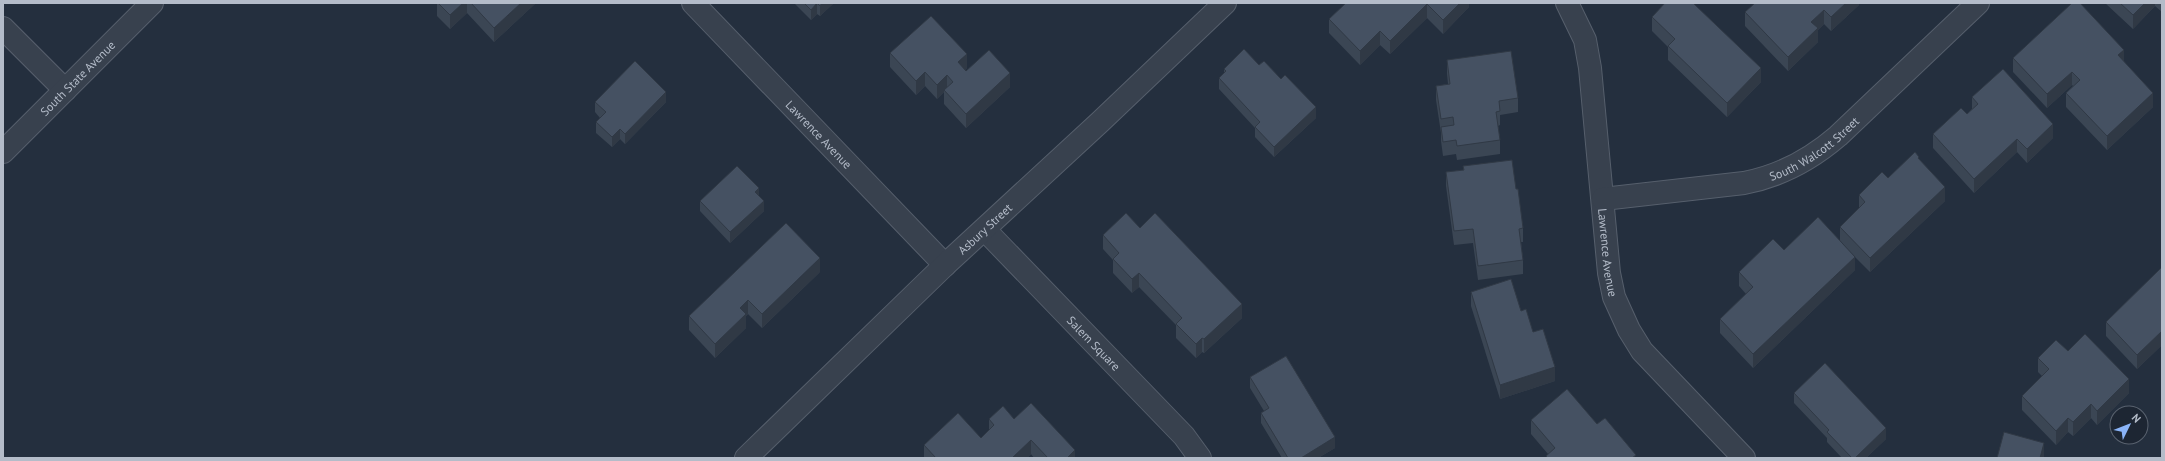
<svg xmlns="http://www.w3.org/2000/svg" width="2165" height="461" viewBox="0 0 2165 461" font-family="'PT Sans',sans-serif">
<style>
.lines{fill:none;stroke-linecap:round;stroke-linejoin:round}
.minor-casing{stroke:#565f6c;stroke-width:24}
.minor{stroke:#38414e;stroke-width:22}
.wall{fill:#3b4654}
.shaded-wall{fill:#303945}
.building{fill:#455162;stroke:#303945}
.labels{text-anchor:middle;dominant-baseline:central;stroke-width:3.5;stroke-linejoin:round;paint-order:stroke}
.street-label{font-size:12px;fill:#b4bcc9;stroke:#1d2633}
</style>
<rect width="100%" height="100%" fill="#242f3e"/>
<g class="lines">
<g class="minor-casing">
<g id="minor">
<path id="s1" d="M693,3L945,265"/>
<path id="s2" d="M1567,3L1585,40L1590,68L1609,273L1614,297L1629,330L1642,351L1744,458"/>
<polyline points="3,28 65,90"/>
<path id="s3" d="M3,152L152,3"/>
<path id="s4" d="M1603,199L1744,183C1781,176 1810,160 1838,136L1978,3"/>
<path id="s5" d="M985,230L1184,436L1200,458"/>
<path id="s6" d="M746,458L945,265L1100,122L1225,3"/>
</g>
</g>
<use href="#minor" class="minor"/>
</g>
<g class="wall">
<polygon points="437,3 536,3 494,42 467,13 450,29 437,16"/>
<polygon points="794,3 834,3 820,16 817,14 811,20"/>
<polygon points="1346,3 1469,3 1469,7 1443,34 1427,18 1390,54 1380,45 1360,65 1329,33 1329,19"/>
<polygon points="1859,3 1859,5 1831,31 1824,24 1818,30 1818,42 1788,71 1745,26 1745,12"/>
<polygon points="2105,3 2162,3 2162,12 2155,6 2133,29"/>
<polygon points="1652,17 1761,82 1727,117 1668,60 1668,47 1652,31"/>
<polygon points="890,53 967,68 965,70 966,71 1010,87 966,128 944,104 944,92 937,99 925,86 916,95 890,67"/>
<polygon points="2013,58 2124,62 2153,107 2107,150 2066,107 2066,93 2073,86 2072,85 2047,108 2013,72"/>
<polygon points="1447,60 1518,98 1518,112 1500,115 1500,125 1498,126 1500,140 1500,154 1457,160 1456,154 1443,156 1441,141 1441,133 1436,100 1436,86 1448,84 1447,74"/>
<polygon points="1259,65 1316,118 1274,157 1255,137 1255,128 1219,89 1219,78 1224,73 1224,69"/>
<polygon points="1972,97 2053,138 2027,163 2017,152 1974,193 1933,148 1933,134 1967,114 1972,109"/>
<polygon points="595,102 666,102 625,144 620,139 612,147 596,133 596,122 600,118 595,112"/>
<polygon points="1919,160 1945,201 1870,272 1855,257 1855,270 1753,368 1720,333 1720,319 1746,294 1739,286 1739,272 1784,250 1840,240 1840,227 1859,209 1859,195"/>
<polygon points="1463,166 1516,189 1523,228 1523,242 1521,242 1523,260 1523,274 1478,280 1473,243 1454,245 1446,186 1446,172 1463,170"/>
<polygon points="759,196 764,211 730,243 700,211 700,201"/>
<polygon points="1140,228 1242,318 1204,353 1202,352 1196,358 1176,338 1176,325 1139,287 1132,293 1113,273 1113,260 1103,249 1103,235"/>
<polygon points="2162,267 2162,345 2137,369 2106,336 2106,322"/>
<polygon points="820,272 762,328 748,314 746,316 746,328 715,358 689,330 689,316"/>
<polygon points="1471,292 1521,311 1555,381 1500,399 1471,306"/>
<polygon points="2068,351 2129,393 2097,425 2091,418 2073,436 2068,432 2056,445 2022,410 2022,396 2042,376 2038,372 2038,358"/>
<polygon points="1250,377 1335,448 1318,458 1282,458 1261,423 1261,413 1264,411 1250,388"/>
<polygon points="1794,393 1886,439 1866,458 1842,458 1827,442 1827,438 1794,403"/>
<polygon points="989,419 1014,419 1075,458 1034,458 1031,454 1027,458 924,458 924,445 981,438 989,430"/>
<polygon points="1531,420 1597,424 1636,458 1546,458 1546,456 1548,454 1531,434"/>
</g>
<g class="shaded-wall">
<polygon points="463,3 467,3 467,13 450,29 450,15"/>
<polygon points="521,3 536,3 494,42 494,28"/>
<polygon points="817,3 817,14 811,20 811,10"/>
<polygon points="822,3 834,3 820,16 820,6"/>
<polygon points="1460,3 1469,3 1469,7 1443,34 1443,20"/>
<polygon points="1846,3 1859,3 1859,5 1831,31 1831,17"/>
<polygon points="2145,3 2155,3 2155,6 2133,29 2133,15"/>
<polygon points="1427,4 1427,18 1390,54 1390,41"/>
<polygon points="1824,10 1824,24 1818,30 1818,42 1788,71 1788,57 1811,22"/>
<polygon points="1380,31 1380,45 1360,65 1360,51"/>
<polygon points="2124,50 2124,64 2118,55"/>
<polygon points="967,54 967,68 958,76 958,62"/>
<polygon points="1761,68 1761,82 1727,117 1727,103"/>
<polygon points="925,72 925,86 916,95 916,81"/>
<polygon points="2072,72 2072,85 2047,108 2047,94"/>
<polygon points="1010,73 1010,87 966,128 966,114"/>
<polygon points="947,75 947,89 944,90 944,92 937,99 937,85"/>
<polygon points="666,92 666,102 625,144 625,134"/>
<polygon points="2153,93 2153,107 2107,150 2107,136"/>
<polygon points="1316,107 1316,118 1274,157 1274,147"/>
<polygon points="2053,124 2053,138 2027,163 2027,149"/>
<polygon points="620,129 620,139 612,147 612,137"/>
<polygon points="2017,139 2017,152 1974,193 1974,179"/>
<polygon points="1945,187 1945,201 1870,272 1870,258"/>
<polygon points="759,188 759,199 755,192"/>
<polygon points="764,201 764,211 730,243 730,232"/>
<polygon points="1855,257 1855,270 1753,368 1753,354"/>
<polygon points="820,258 820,272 762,328 762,314"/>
<polygon points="1139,273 1139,287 1132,293 1132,279"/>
<polygon points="748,300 748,314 746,316 746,328 715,358 715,344 740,308"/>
<polygon points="1242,304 1242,318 1204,353 1204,339"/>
<polygon points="2162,331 2162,345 2137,369 2137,355"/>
<polygon points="1202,338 1202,352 1196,358 1196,344"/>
<polygon points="1555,367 1555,381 1500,399 1500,385"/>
<polygon points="2129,379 2129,393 2097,425 2097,411"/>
<polygon points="2091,404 2091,418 2073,436 2073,422"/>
<polygon points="2068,418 2068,432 2056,445 2056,431"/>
<polygon points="1886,428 1886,439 1866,458 1855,458"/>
<polygon points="1335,437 1335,448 1318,458 1301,458"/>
<polygon points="1031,440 1031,454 1027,458 1012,458"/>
<polygon points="2044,443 2044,458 2040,458"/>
<polygon points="1075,450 1075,458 1067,458"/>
</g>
<g class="building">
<polygon points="438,3 463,3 450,15"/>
<polygon points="471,3 521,3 494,28"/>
<polygon points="804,3 822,3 820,6 817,3 811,10"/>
<polygon points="1346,3 1460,3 1443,20 1427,4 1390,41 1380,31 1360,51 1329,19"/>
<polygon points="1665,3 1693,3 1761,68 1727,103 1668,46 1675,39 1652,17"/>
<polygon points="1755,3 1846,3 1831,17 1824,10 1811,22 1818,28 1788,57 1745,12"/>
<polygon points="2072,3 2080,3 2124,50 2118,55 2153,93 2107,136 2066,93 2080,80 2072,72 2047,94 2013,58"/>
<polygon points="2120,3 2145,3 2133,15"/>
<polygon points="931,16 967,54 958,62 966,71 989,50 1010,73 966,114 944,90 953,82 947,75 937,85 925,72 916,81 890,53"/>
<polygon points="1244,49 1259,65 1264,61 1281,79 1285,75 1316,107 1274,147 1255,127 1260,122 1219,78 1226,71 1224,69"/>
<polygon points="1511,51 1518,98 1499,101 1500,111 1496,112 1500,140 1457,146 1456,140 1443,142 1441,127 1454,125 1453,117 1441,119 1436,86 1450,84 1447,60"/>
<polygon points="635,61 666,92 625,134 620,129 612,137 596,122 606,112 595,102"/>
<polygon points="2003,69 2053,124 2027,149 2017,139 1974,179 1933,134 1961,108 1967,114 1978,104 1972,97"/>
<polygon points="1915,152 1919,157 1918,158 1945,187 1870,258 1840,227 1865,202 1859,195 1882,172 1888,178"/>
<polygon points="1512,160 1516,189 1518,189 1523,228 1519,229 1523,260 1478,266 1473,229 1454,231 1446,172 1464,170 1463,166"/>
<polygon points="737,166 759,188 755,192 764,201 730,232 700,201"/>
<polygon points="1126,213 1140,228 1155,213 1242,304 1204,339 1202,338 1196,344 1176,324 1182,318 1139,273 1132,279 1113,259 1119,253 1103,235"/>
<polygon points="1818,217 1855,257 1753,354 1720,319 1753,287 1739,272 1773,239 1784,250"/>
<polygon points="786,223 820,258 762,314 748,300 740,308 746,314 715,344 689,316"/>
<polygon points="2162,267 2162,331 2137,355 2106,322"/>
<polygon points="1511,279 1521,311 1526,309 1533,332 1543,329 1555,367 1500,385 1471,292"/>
<polygon points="2085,334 2129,379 2097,411 2091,404 2073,422 2068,418 2056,431 2022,396 2049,369 2038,358 2056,340 2068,351"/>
<polygon points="1286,356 1335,437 1301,458 1288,458 1261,413 1269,408 1250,377"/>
<polygon points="1825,363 1886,428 1855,458 1852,458 1827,432 1829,430 1794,393"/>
<polygon points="1567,389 1597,424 1605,418 1636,455 1632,458 1548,458 1546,456 1555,448 1531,420"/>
<polygon points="1031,403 1075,450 1067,458 1048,458 1031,440 1012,458 936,458 924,445 958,413 981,438 994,425 989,419 1003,406 1014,419"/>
<polygon points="2004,432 2044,443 2040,458 1997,458"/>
</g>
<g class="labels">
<g class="street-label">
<text stroke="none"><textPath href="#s3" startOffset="105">South State Avenue</textPath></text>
<text stroke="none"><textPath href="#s1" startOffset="182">Lawrence Avenue</textPath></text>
<text stroke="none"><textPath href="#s4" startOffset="221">South Walcott Street</textPath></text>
<text stroke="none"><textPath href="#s6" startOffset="331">Asbury Street</textPath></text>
<text stroke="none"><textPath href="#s2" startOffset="255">Lawrence Avenue</textPath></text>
<text stroke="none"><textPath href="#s5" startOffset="157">Salem Square</textPath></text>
</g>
</g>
<rect width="2165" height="461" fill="none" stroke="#b4bcc9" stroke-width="8"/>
<g transform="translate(2129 425) rotate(47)"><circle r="19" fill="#1d2633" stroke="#59626f"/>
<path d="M0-3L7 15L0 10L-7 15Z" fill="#8ab4f8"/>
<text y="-6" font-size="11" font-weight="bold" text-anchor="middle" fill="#b4bcc9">N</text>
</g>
</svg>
